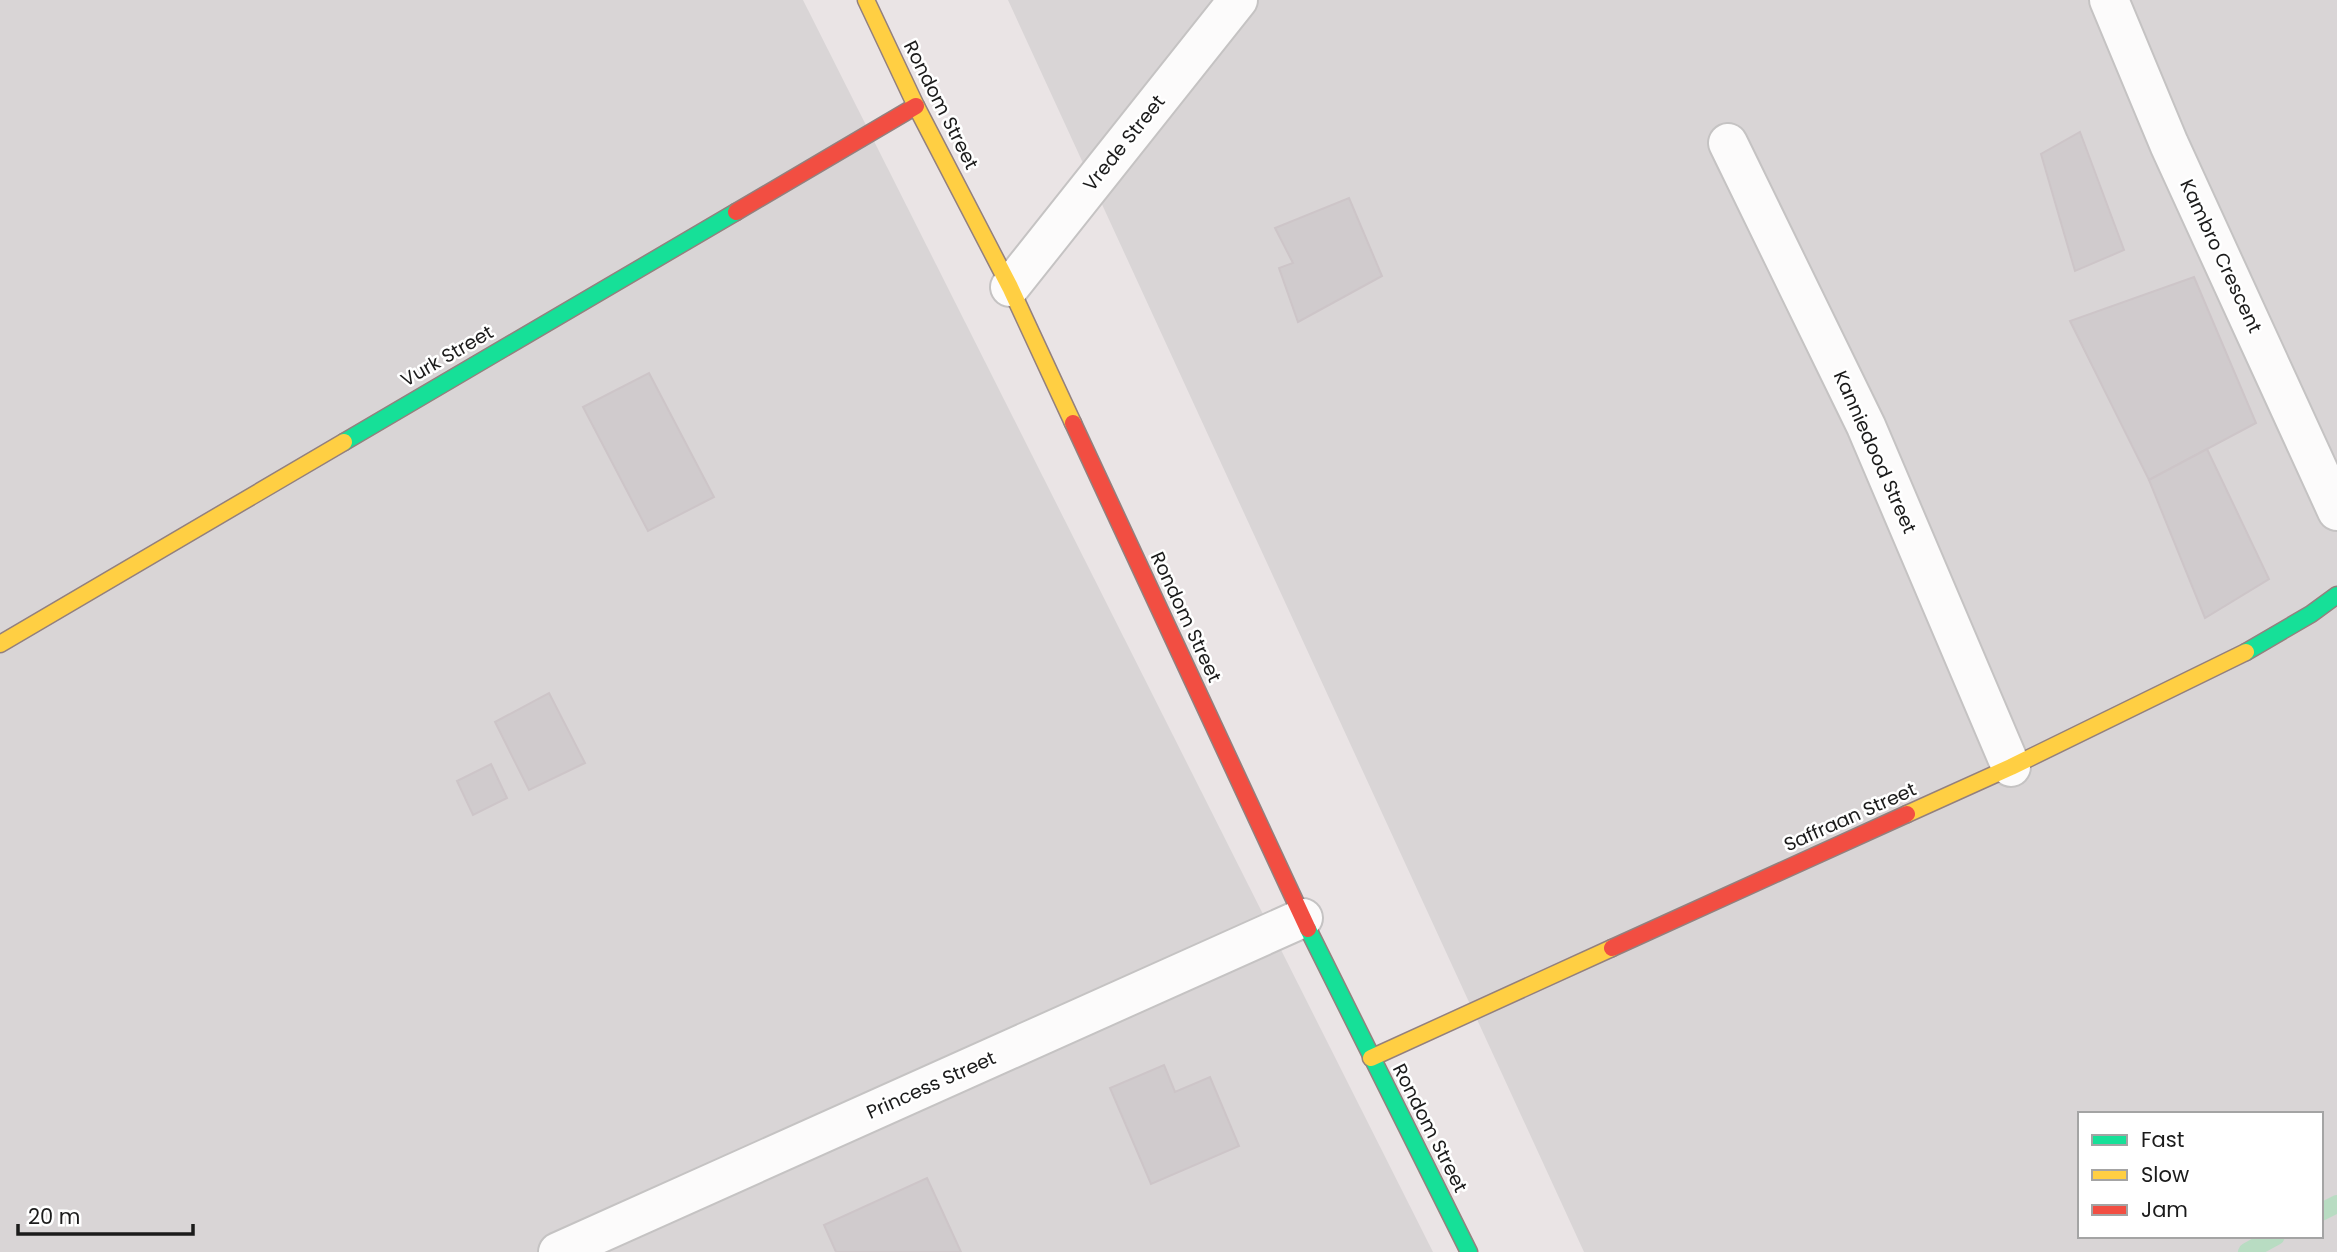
<svg xmlns="http://www.w3.org/2000/svg" width="2337" height="1252" viewBox="0 0 2337 1252" font-family="Poppins,sans-serif">
<style>
.residential{fill:#d9d5d6;fill-rule:evenodd}
.lines{fill:none;stroke-linecap:round;stroke-linejoin:round}
.stream{stroke:#b8dcc2;stroke-width:18}
.building{fill:#d0cbcd;stroke:#cdc5c8;stroke-width:2}
.street-casing{stroke:#c5c3c3;stroke-width:42}
.fast-casing{stroke:#93807e;stroke-width:19}
.slow-casing{stroke:#93807e;stroke-width:19}
.jam-casing{stroke:#93807e;stroke-width:19}
.street{stroke:#fcfbfb;stroke-width:38}
.fast{stroke:#16e098;stroke-width:16}
.slow{stroke:#ffcf43;stroke-width:16}
.jam{stroke:#f24e42;stroke-width:16}
.labels{text-anchor:middle;dominant-baseline:central;stroke-width:5;stroke-linejoin:round;paint-order:stroke}
.street-label{font-size:19px;fill:#1b1b1b;stroke:#fff}
</style>
<rect width="100%" height="100%" fill="#eae4e5"/>
<g class="residential">
<polygon points="0,0 803,0 1433,1252 0,1252"/>
<path d="M1008,0H2337V1252H1584ZM2080,1114H2321V1236H2080Z"/>
</g>
<g class="lines">
<g class="stream">
<polyline points="2321,1212 2337,1204"/>
<polyline points="2247,1252 2276,1236"/>
</g>
</g>
<g class="building">
<polygon points="2080,132 2124,250 2075,271 2041,154"/>
<polygon points="1349,198 1382,276 1298,322 1279,268 1293,263 1275,228"/>
<polygon points="2194,277 2256,423 2149,480 2070,321"/>
<polygon points="649,373 714,497 648,531 583,407"/>
<polygon points="2207,449 2269,579 2205,618 2149,480"/>
<polygon points="549,693 585,763 529,790 495,722"/>
<polygon points="491,764 507,798 473,815 457,781"/>
<polygon points="1164,1065 1175,1092 1210,1077 1239,1146 1151,1184 1110,1088"/>
<polygon points="927,1178 961,1252 836,1252 824,1225"/>
</g>
<g class="lines">
<g class="street-casing">
<g id="street">
<polyline points="2109,0 2169,144 2337,511"/>
<polyline points="1728,143 1866,426 2011,767"/>
<polyline points="1010,287 1238,0"/>
<polyline points="558,1252 1303,918"/>
</g>
</g>
<g class="fast-casing">
<g id="fast">
<polyline points="344,442 736,212"/>
<polyline points="2246,652 2311,614 2337,595"/>
<polyline points="1308,929 1469,1252"/>
</g>
</g>
<g class="slow-casing">
<g id="slow">
<polyline points="866,0 916,106 1010,287 1073,423"/>
<polyline points="0,644 344,442"/>
<polyline points="1907,814 2011,767 2246,652"/>
<polyline points="1371,1058 1612,948"/>
</g>
</g>
<g class="jam-casing">
<g id="jam">
<polyline points="736,212 916,106"/>
<polyline points="1073,423 1308,929"/>
<polyline points="1612,948 1907,814"/>
</g>
</g>
<use href="#street" class="street"/>
<use href="#fast" class="fast"/>
<use href="#slow" class="slow"/>
<use href="#jam" class="jam"/>
</g>
<g class="labels">
<g class="street-label">
<text transform="translate(941 105) rotate(63)">Rondom Street</text>
<text transform="translate(1124 143) rotate(-51)">Vrede Street</text>
<text transform="translate(2221 256) rotate(65)">Kambro Crescent</text>
<text transform="translate(447 356) rotate(-30)">Vurk Street</text>
<text transform="translate(1875 452) rotate(66)">Kanniedood Street</text>
<text transform="translate(1186 617) rotate(65)">Rondom Street</text>
<text transform="translate(1850 817) rotate(-24)">Saffraan Street</text>
<text transform="translate(931 1085) rotate(-24)">Princess Street</text>
<text transform="translate(1430 1128) rotate(63)">Rondom Street</text>
</g>
</g>
<rect x="2078" y="1112" width="245" height="126" fill="#ffffff" stroke="#a4a4a4" stroke-width="2"/>
<rect x="2092" y="1135" width="35" height="10" fill="#16e098" stroke="#a4a4a4" stroke-width="2"/>
<text x="2141" y="1147" font-size="21" fill="#1b1b1b">Fast</text>
<rect x="2092" y="1170" width="35" height="10" fill="#ffcf43" stroke="#a4a4a4" stroke-width="2"/>
<text x="2141" y="1182" font-size="21" fill="#1b1b1b">Slow</text>
<rect x="2092" y="1205" width="35" height="10" fill="#f24e42" stroke="#a4a4a4" stroke-width="2"/>
<text x="2141" y="1217" font-size="21" fill="#1b1b1b">Jam</text>
<path d="M18 1224v10h175v-10" fill="none" stroke="#1b1b1b" stroke-width="3.5"/>
<text x="28" y="1224" font-size="21" fill="#1b1b1b" stroke="#ffffff" stroke-width="5" paint-order="stroke">20 m</text>
</svg>
